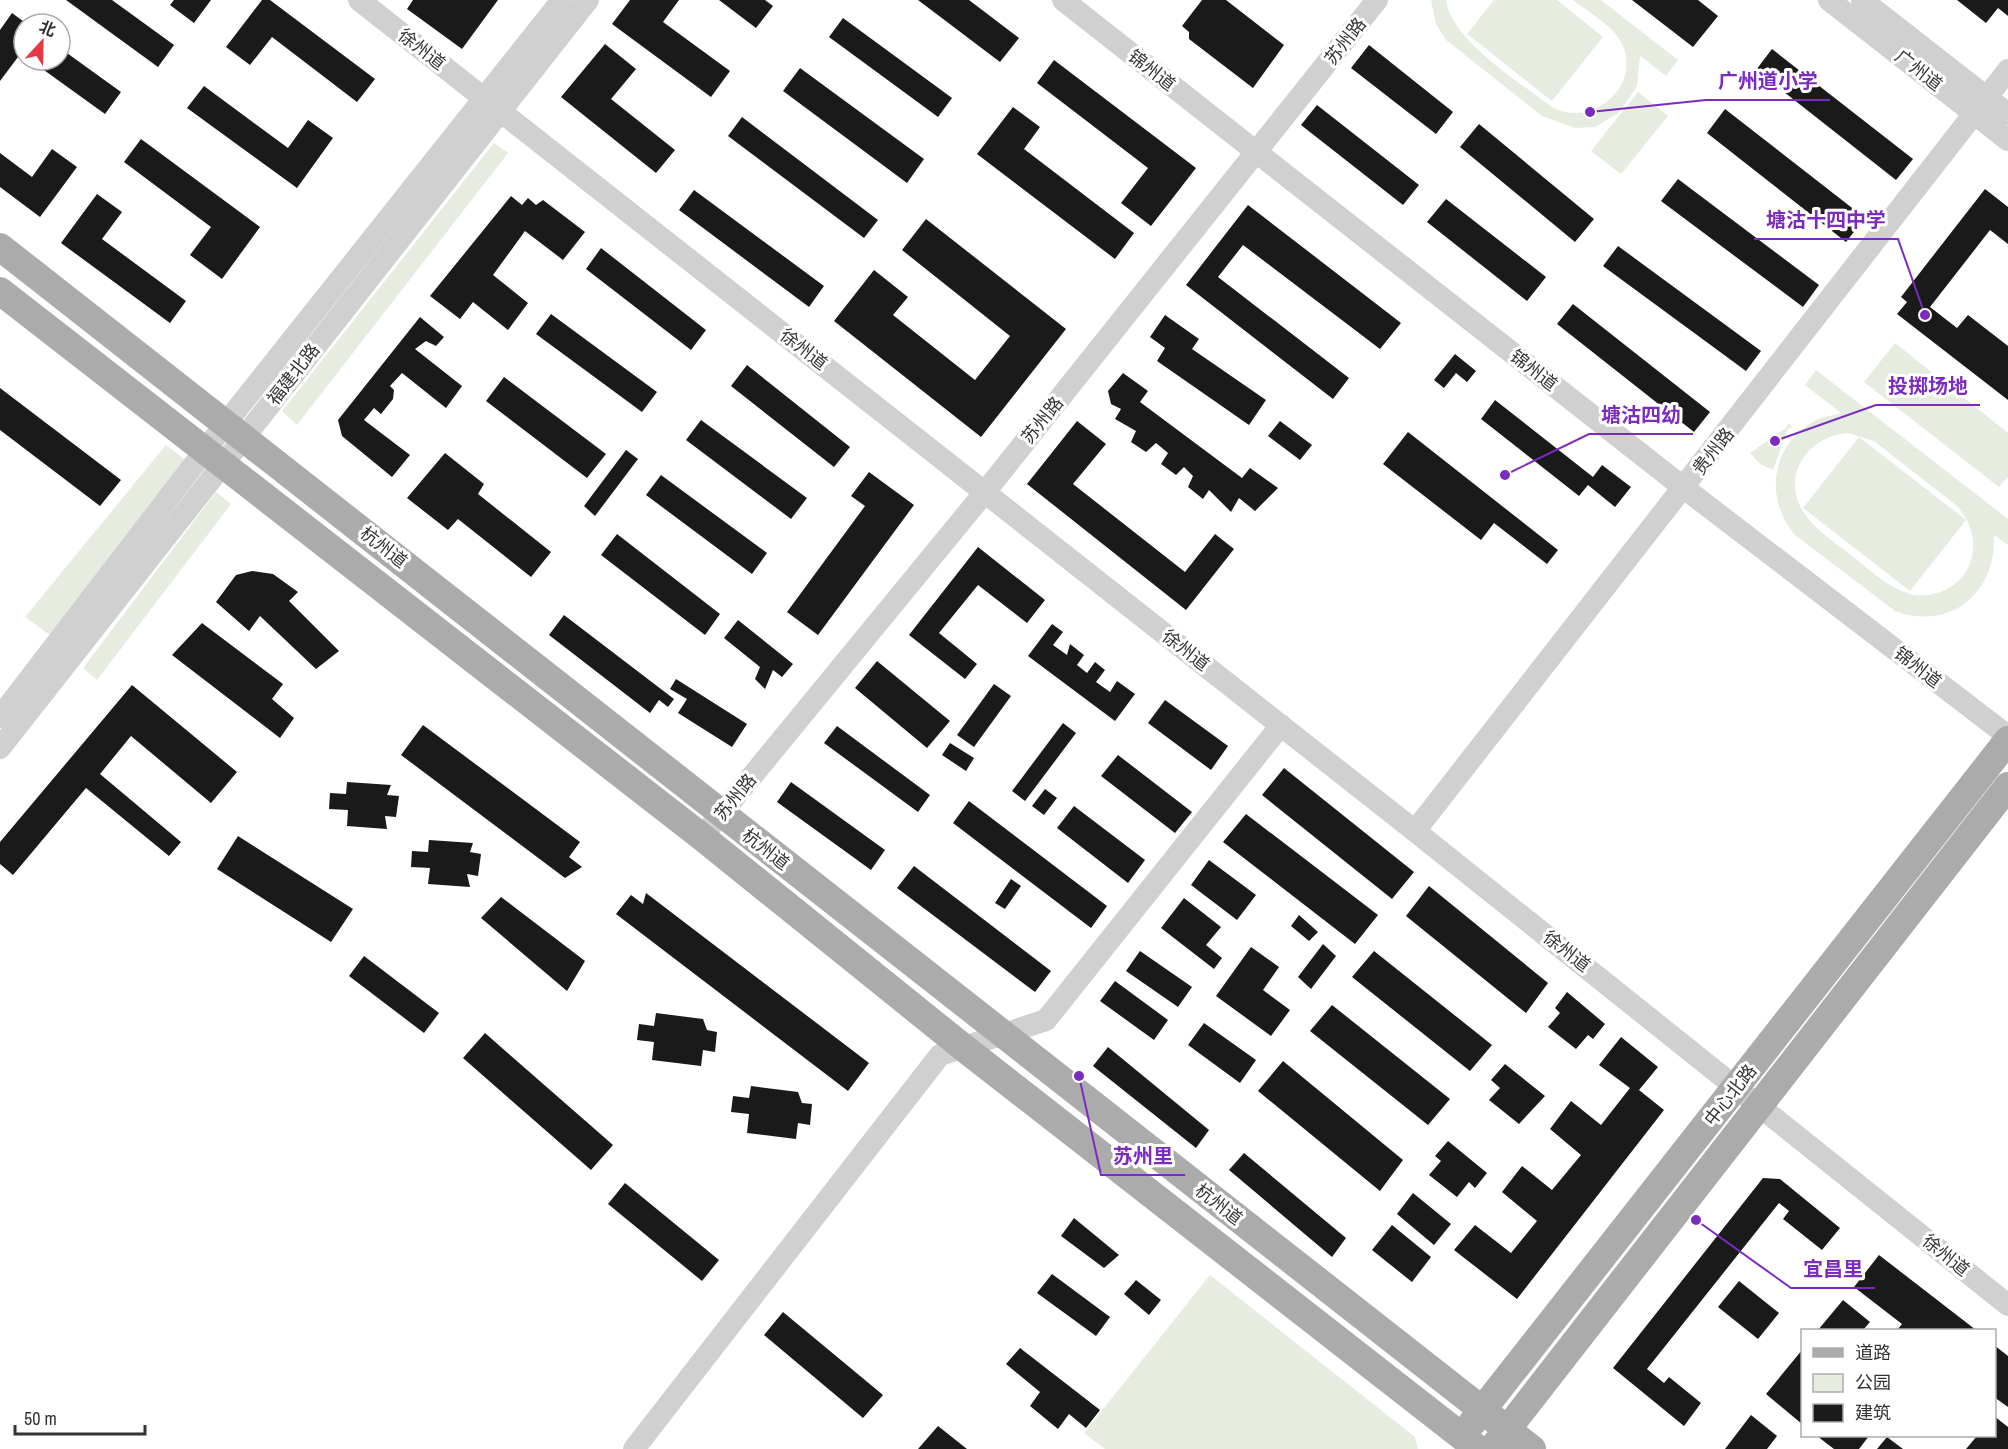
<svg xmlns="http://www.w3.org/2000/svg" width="2008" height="1449" viewBox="0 0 2008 1449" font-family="'Archivo Narrow','Noto Sans SC',sans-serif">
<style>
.green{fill:#e6ecdf;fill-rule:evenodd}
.building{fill:#1a1a1a}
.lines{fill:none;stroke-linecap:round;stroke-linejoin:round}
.minor{stroke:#d0d0d0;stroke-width:22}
.major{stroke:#ababab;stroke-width:28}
.labels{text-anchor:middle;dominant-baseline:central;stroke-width:6;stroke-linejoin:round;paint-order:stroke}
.street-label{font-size:18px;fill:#333;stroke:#fff}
.leader{fill:none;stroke:#7b2cbf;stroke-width:2}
.callout-dot{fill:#7b2cbf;stroke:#fff;stroke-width:2}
.callout-label{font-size:20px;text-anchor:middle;font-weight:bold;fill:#7b2cbf;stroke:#fff;stroke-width:6;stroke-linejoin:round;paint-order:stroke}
</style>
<rect width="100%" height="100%" fill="#fff"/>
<g class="green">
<path d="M1431,0H1446C1451,40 1518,81 1549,105C1588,131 1641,89 1623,46C1615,26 1589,13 1573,0H1601L1678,60L1666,76L1640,56L1637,86L1619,113L1595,127L1575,128L1542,116L1446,40L1436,24Z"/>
<polygon points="1494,0 1557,0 1603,37 1552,101 1467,34"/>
<polygon points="1638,92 1668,116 1621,174 1591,151"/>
<polygon points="494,143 508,153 297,425 282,411"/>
<polygon points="1895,343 2008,433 2008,477 1999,487 1864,382"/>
<path d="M1816,370L2008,519V545L1994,535C1997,591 1951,632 1895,611L1795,535C1765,500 1770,448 1811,423C1820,417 1831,416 1841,413L1805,385ZM1848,433L1874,441L1957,506C1972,524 1978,543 1969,566C1964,577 1955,586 1943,591C1906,607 1878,576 1851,555C1833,541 1812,528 1801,508C1782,472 1811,435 1848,433Z"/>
<polygon points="1789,423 1792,427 1788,429 1773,470 1760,464 1750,453 1786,428"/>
<polygon points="1859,437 1966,520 1910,591 1803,508"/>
<polygon points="166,445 187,461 50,635 25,617"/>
<polygon points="216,492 231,504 97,680 83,668"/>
<polygon points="1210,1275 1415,1437 1418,1449 1105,1449 1084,1433"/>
</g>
<g class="building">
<polygon points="66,0 112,0 174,45 158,67"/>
<polygon points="174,0 211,0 194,23 170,5"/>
<polygon points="262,0 270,0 375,79 357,102 272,37 250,65 226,47"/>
<polygon points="413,0 498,0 462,49 407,9"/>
<polygon points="630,0 679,0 663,22 730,71 711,97 612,24"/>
<polygon points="719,0 765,0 773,6 756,28"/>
<polygon points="918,0 969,0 1019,38 1000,62"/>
<polygon points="1202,0 1226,0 1284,45 1253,88 1189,39 1189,32 1182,26"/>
<polygon points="1632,0 1698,0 1718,16 1693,47"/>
<polygon points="1957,0 2008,0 2008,16 1998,8 1986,23"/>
<polygon points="12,13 27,24 24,24 24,55 21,53 0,81 0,30"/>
<polygon points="843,18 952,98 938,117 829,37"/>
<polygon points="605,44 636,69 611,99 675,150 656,173 561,97"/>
<polygon points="1369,45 1453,112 1436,134 1351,68"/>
<polygon points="60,48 121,92 105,114 30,60 60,60"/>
<polygon points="1772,49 1913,159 1896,180 1756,70"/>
<polygon points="1054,60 1196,168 1151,226 1121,203 1148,168 1037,83"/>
<polygon points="800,68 924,159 907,183 783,91"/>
<polygon points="204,86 288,148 308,120 333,138 297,188 187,108"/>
<polygon points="1317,105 1419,185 1403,205 1301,125"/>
<polygon points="1013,107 1040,127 1024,149 1134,233 1115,259 977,154"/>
<polygon points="1725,109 1865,218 1846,242 1707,133"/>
<polygon points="742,117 878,220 864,238 728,136"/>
<polygon points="1479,124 1594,219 1575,242 1460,147"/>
<polygon points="141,139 260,227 222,279 190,255 211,227 124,162"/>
<polygon points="52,149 77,167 40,217 0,187 0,153 32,177"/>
<polygon points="1678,179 1819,285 1803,307 1661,201"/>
<polygon points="1985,189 2008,207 2008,244 1990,230 1930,307 1957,328 1968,315 2008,346 2008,400 1897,314 1907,302 1901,297"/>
<polygon points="694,190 824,286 809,307 679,210"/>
<polygon points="97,194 122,212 102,239 186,301 170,323 61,243"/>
<polygon points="511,196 522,205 528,198 536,205 543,200 585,232 563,260 525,231 493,275 528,303 508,330 473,302 460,319 430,296"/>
<polygon points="1446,199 1546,277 1527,301 1427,222"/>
<polygon points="1248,205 1401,323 1380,349 1243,245 1218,277 1349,378 1333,399 1186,285"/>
<polygon points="926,219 1066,329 981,437 834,321 874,270 908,297 893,315 975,380 1010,336 902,250"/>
<polygon points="1618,246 1761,351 1746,371 1603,266"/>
<polygon points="601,248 706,330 691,350 586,269"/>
<polygon points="1573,304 1710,412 1694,432 1557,324"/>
<polygon points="551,314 657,392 642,412 536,334"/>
<polygon points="1165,315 1199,339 1192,349 1266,400 1249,425 1157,361 1165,348 1150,337"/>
<polygon points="420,317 444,337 436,346 426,341 415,349 462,386 446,408 402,373 390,386 394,390 393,399 381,414 374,408 364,420 410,455 392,477 342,436 338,420"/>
<polygon points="1455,354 1476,371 1467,382 1456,373 1444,388 1434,380"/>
<polygon points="747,365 850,447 834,467 731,386"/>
<polygon points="1123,373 1148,391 1140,402 1242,478 1250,468 1278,488 1255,511 1239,498 1231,512 1209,490 1203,499 1188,487 1193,476 1184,467 1176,475 1161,464 1168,453 1156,443 1146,452 1131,442 1136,431 1115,419 1121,409 1111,404 1108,391"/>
<polygon points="504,377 606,454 587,478 486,401"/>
<polygon points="0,388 121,480 100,506 0,430"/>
<polygon points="1495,400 1593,477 1602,465 1631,487 1615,507 1588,485 1579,496 1481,419"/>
<polygon points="701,420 807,498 791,519 686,440"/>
<polygon points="1077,421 1106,444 1073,484 1185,572 1215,534 1234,549 1186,610 1027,484"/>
<polygon points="1280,421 1312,445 1300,460 1268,436"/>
<polygon points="1408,432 1558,550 1547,564 1494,523 1481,540 1383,464"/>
<polygon points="626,450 638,459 595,516 584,506"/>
<polygon points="445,453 484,484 478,494 551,552 531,577 458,519 448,530 407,498"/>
<polygon points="869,472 914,505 818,635 787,612 865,506 851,496"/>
<polygon points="661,475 767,553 752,574 646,495"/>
<polygon points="617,534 720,614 705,635 601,555"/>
<polygon points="978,547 1045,600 1027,623 978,585 939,633 977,664 965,679 909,635"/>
<polygon points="252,571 273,574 298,592 289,601 339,651 316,669 260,616 249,631 216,602 236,575"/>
<polygon points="564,615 674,699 668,707 659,700 650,713 549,635"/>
<polygon points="738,620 793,664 782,677 773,670 765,689 755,679 760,667 724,638"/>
<polygon points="202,623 283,684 272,699 294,718 280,738 172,655"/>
<polygon points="1052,624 1063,632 1053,645 1067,655 1070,644 1084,655 1077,665 1087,673 1095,662 1105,670 1096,682 1110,692 1117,681 1135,694 1115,721 1028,656"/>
<polygon points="877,661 950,721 927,748 855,688"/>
<polygon points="676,679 747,724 732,747 678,713 687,699 670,689"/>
<polygon points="994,684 1011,696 974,747 957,735"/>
<polygon points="132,685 237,772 211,803 131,736 100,774 181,842 169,856 86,788 13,875 0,864 0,842"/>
<polygon points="1165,700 1228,746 1211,770 1148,723"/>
<polygon points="1063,723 1076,733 1025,801 1012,791"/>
<polygon points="423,725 580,842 569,857 582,867 565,878 401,755"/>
<polygon points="837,726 930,795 918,812 824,743"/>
<polygon points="950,743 974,758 966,771 942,755"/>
<polygon points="1118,755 1192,812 1175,833 1101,776"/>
<polygon points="1284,768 1414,872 1392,899 1262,795"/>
<polygon points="347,782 391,785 387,795 399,796 396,817 385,816 387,829 347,826 348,810 329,809 330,793 346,794"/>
<polygon points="791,782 885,850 871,870 777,802"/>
<polygon points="1045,789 1057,798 1044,815 1032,806"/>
<polygon points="969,801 1107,906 1091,928 953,823"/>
<polygon points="1074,806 1145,860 1128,883 1057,828"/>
<polygon points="1246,814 1378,915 1355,944 1223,842"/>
<polygon points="238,836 353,909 331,942 217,869"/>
<polygon points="429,840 473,843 470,852 481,854 478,876 467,874 470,887 428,884 430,868 411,867 412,851 428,852"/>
<polygon points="1209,860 1256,895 1237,920 1191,885"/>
<polygon points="914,866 1051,971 1035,992 897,888"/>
<polygon points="1011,879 1021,886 1005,909 995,903"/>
<polygon points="1429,886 1548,983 1526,1013 1406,916"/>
<polygon points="646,893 869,1063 848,1091 616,914 631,895 643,904"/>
<polygon points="501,897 585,961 567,991 481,918"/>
<polygon points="1184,898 1221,927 1206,945 1222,958 1214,969 1161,928"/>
<polygon points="1299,915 1318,932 1309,941 1291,926"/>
<polygon points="1323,944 1336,956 1311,989 1298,977"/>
<polygon points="1251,947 1279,967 1263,990 1290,1010 1271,1036 1216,996"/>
<polygon points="1140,951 1192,987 1178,1007 1126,971"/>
<polygon points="1374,951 1492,1045 1470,1071 1352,977"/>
<polygon points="364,956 439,1013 424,1033 349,976"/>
<polygon points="1115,981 1168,1020 1154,1040 1100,1001"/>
<polygon points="1567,992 1605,1024 1593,1039 1588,1035 1576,1049 1548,1027 1560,1013 1555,1008"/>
<polygon points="1332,1005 1450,1099 1428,1125 1310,1031"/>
<polygon points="656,1013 703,1019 707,1030 717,1032 715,1052 703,1050 701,1066 652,1060 654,1042 637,1040 639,1024 654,1026"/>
<polygon points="1204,1023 1256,1060 1240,1083 1188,1045"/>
<polygon points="485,1033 613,1145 591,1170 463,1058"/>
<polygon points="1621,1037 1658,1067 1639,1090 1664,1110 1517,1299 1454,1250 1475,1225 1511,1253 1537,1221 1502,1192 1522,1166 1552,1190 1581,1155 1550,1129 1571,1101 1601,1125 1630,1088 1599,1065"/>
<polygon points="1108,1047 1209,1130 1196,1148 1093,1066"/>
<polygon points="1283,1061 1403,1160 1380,1191 1258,1091"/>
<polygon points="1505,1064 1545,1096 1519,1124 1489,1100 1500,1088 1491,1080"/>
<polygon points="751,1086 798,1092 802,1103 812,1104 810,1125 798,1123 796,1139 747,1133 749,1114 731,1112 733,1096 749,1098"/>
<polygon points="1448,1141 1487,1173 1475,1188 1469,1182 1457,1197 1429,1175 1441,1161 1435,1156"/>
<polygon points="1244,1153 1346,1238 1332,1257 1229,1170"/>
<polygon points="1763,1178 1780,1179 1840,1228 1822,1250 1783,1219 1789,1211 1779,1203 1647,1369 1664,1383 1669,1377 1701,1403 1684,1426 1613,1368"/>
<polygon points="625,1183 719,1260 702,1281 608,1204"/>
<polygon points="1413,1193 1451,1224 1434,1245 1397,1214"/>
<polygon points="1074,1218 1119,1255 1104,1268 1061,1236"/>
<polygon points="1392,1225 1431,1257 1412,1282 1372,1250"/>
<polygon points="1879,1255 1976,1330 1897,1330 1902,1324 1854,1287"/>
<polygon points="1052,1274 1110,1317 1096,1336 1037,1293"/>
<polygon points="1136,1280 1161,1300 1149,1315 1124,1294"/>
<polygon points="1739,1281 1779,1313 1758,1339 1718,1307"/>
<polygon points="1843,1300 1870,1322 1863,1330 1818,1330"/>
<polygon points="783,1312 883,1395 863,1418 764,1335"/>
<polygon points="1994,1345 2008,1356 2008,1407 1994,1397"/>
<polygon points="1020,1348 1100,1410 1086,1428 1069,1414 1058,1429 1030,1406 1040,1392 1006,1364"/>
<polygon points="1802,1350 1802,1424 1766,1394"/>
<polygon points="1751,1415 1777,1436 1767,1449 1725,1449"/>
<polygon points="1994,1416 2008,1427 2008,1449 1966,1449 1977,1436 1994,1436"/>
<polygon points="938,1426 967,1449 918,1449"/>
<polygon points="1817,1436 1869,1436 1859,1449 1834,1449"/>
<polygon points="1887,1437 1903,1449 1877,1449"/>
</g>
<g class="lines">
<g class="minor">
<polyline points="359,0 1415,831 2008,1305"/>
<polyline points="1063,0 1684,488 2008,736"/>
<polyline points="1829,0 2008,140"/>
<polyline points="1862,0 2008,114"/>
<polyline points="0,717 226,423 562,0"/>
<polyline points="0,748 588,0"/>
<polyline points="1415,831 2008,70"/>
<polyline points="702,837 985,492 1377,0"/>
<polyline points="634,1449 940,1055 1046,1020 1281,725"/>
</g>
<g class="major">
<polyline points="0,247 1532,1449"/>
<polyline points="0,291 702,837 964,1048 1478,1449"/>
<polyline points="1472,1423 2008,740"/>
<polyline points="1495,1445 2008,786"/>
</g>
</g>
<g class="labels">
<g class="street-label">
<text transform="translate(1345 41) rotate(-52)">苏州路</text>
<text transform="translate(422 49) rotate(38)">徐州道</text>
<text transform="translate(1152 70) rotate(38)">锦州道</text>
<text transform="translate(1919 70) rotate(38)">广州道</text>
<text transform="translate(804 349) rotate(38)">徐州道</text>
<text transform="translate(1534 370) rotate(38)">锦州道</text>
<text transform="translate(293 374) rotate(-52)">福建北路</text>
<text transform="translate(1042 420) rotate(-51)">苏州路</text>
<text transform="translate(1713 451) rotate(-52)">贵州路</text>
<text transform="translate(384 547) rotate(38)">杭州道</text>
<text transform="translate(1186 650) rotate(38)">徐州道</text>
<text transform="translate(1918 667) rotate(38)">锦州道</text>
<text transform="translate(735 797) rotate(-51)">苏州路</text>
<text transform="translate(766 849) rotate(38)">杭州道</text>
<text transform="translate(1567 951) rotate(38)">徐州道</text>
<text transform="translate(1730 1095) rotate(-52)">中心北路</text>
<text transform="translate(1219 1204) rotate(38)">杭州道</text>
<text transform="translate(1946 1255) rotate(39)">徐州道</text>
</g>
</g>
<path class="leader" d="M1590 112L1706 100H1830M1925 315L1898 239H1754M1775 441L1876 405H1980M1505 475L1589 434H1693M1079 1076L1101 1175H1185M1696 1220L1791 1288H1875"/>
<g class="callout-dot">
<circle cx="1590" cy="112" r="6"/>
<circle cx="1925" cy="315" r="6"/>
<circle cx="1775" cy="441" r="6"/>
<circle cx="1505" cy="475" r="6"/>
<circle cx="1079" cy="1076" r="6"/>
<circle cx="1696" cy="1220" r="6"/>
</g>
<g class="callout-label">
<text x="1768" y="88">广州道小学</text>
<text x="1826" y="227">塘沽十四中学</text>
<text x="1928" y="393">投掷场地</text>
<text x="1641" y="422">塘沽四幼</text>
<text x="1143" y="1163">苏州里</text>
<text x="1833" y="1276">宜昌里</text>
</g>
<rect x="1801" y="1329" width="195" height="108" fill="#ffffff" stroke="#adadad" stroke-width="1.5"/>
<rect x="1813" y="1348" width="30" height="9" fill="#ababab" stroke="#adadad" stroke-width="1.5"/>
<text x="1855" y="1359" font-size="18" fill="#333333">道路</text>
<rect x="1813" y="1374" width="30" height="18" fill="#e6ecdf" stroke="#adadad" stroke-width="1.5"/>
<text x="1855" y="1389" font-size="18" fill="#333333">公园</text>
<rect x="1813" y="1404" width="30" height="18" fill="#1a1a1a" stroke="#adadad" stroke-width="1.5"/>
<text x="1855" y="1419" font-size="18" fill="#333333">建筑</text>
<g transform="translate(42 42) rotate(22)"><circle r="28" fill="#ffffff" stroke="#adadad" stroke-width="1.5"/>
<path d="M0-4.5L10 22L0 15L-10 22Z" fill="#e63946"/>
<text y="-9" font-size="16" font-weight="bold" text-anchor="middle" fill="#333333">北</text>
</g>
<path d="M15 1425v9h130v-9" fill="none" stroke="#333333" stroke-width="3"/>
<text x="24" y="1425" font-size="18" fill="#333333" stroke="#ffffff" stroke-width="4.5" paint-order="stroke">50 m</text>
</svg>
